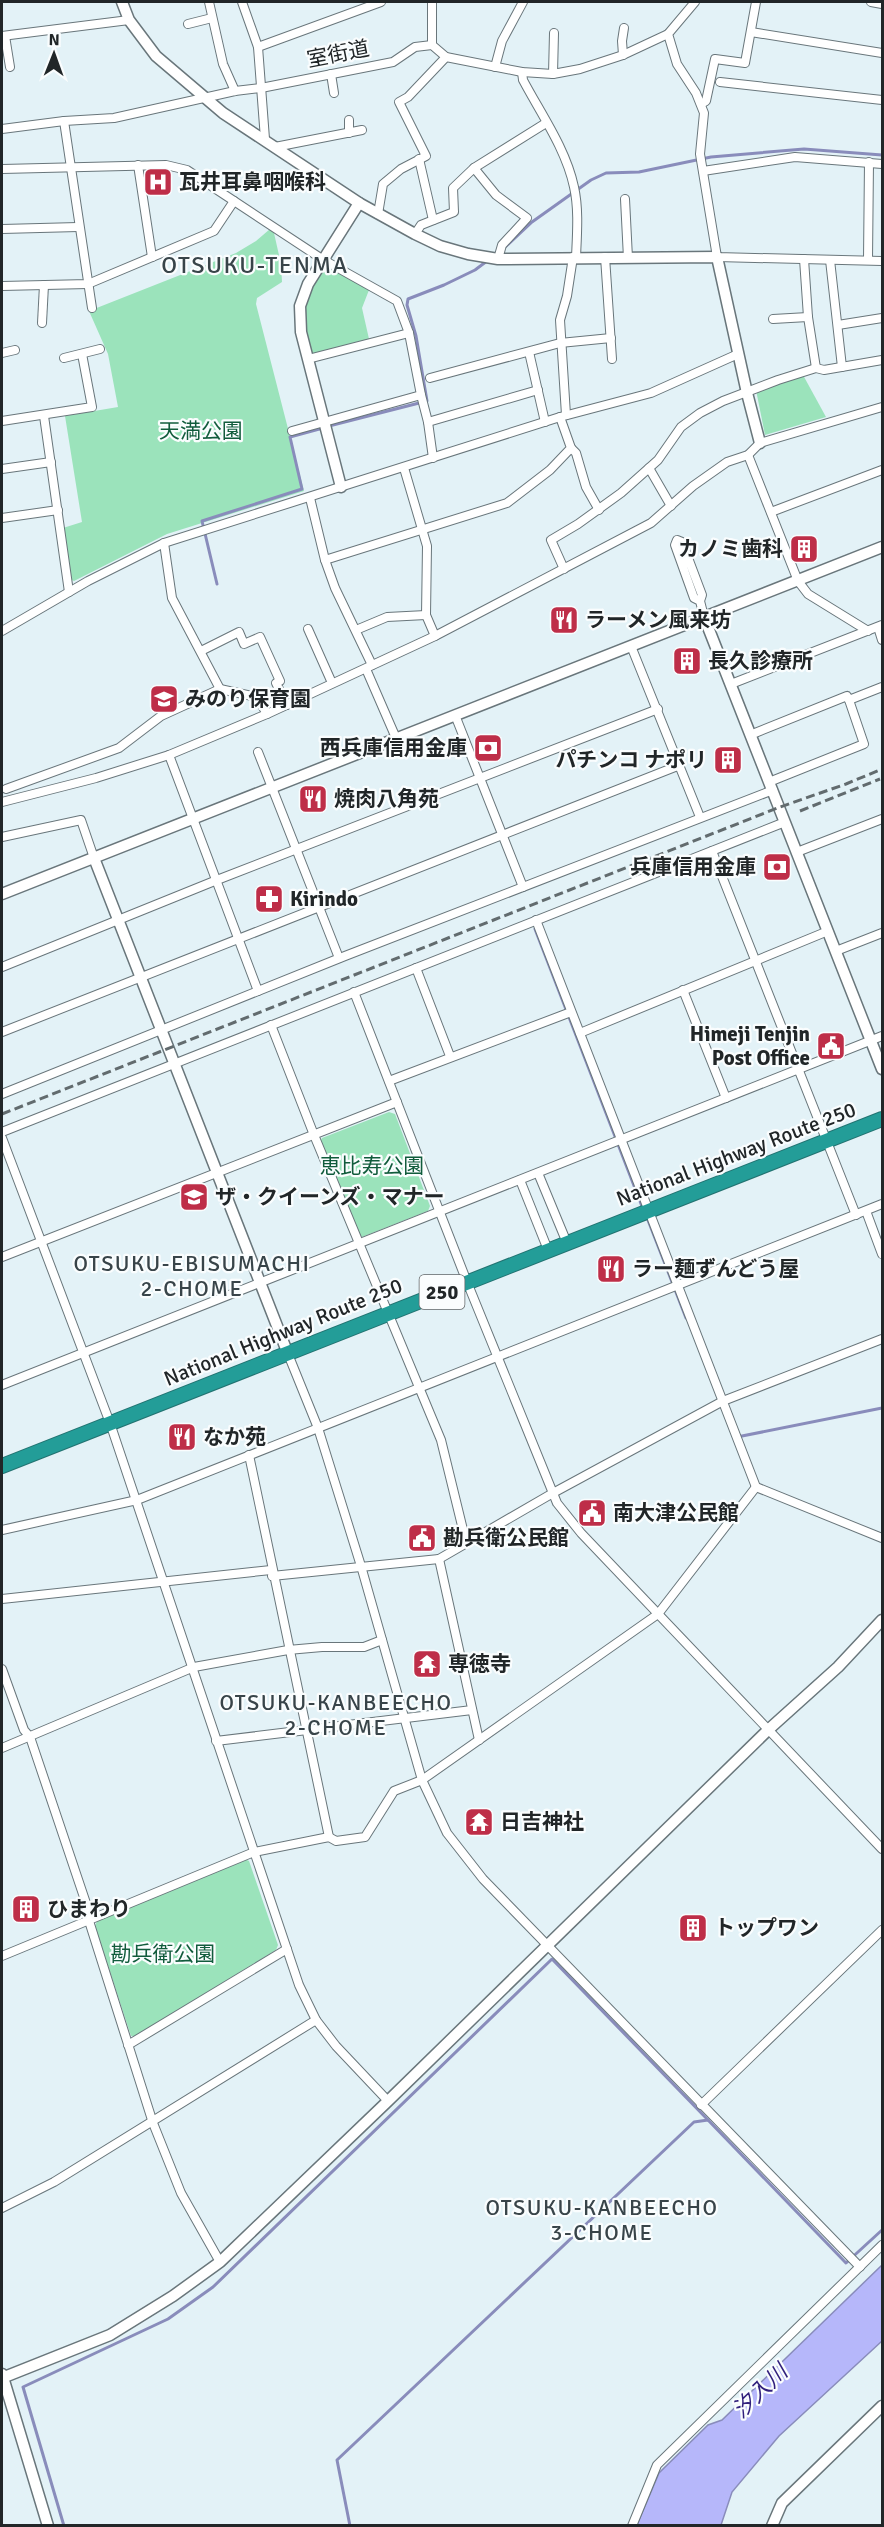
<svg xmlns="http://www.w3.org/2000/svg" width="884" height="2527" viewBox="0 0 884 2527" font-family="Signika,'Noto Sans JP',sans-serif">
<style>
.green{fill:#9be3bb}
.water{fill:#b6b7fa;stroke:#898cbb;stroke-width:1.5}
.lines{fill:none;stroke-linecap:round;stroke-linejoin:round}
.stream{stroke:#898cbb;stroke-width:3}
.street-casing{stroke:#69767b;stroke-width:10}
.secondary-casing{stroke:#69767b;stroke-width:13}
.highway-casing{stroke:#227371;stroke-width:16}
.street{stroke:#fff;stroke-width:8}
.secondary{stroke:#fff;stroke-width:10}
.highway{stroke:#239d98;stroke-width:14}
.rail{stroke:#626b6e;stroke-width:3;stroke-dasharray:9 4.5;stroke-linecap:butt}
.labels{text-anchor:middle;dominant-baseline:central;stroke-width:4.5;stroke-linejoin:round;paint-order:stroke}
.shield{fill:#fafdfe;stroke:#626668;stroke-width:1.5}
.shield-label{font-size:20px;font-weight:bold;fill:#212628}
.street-label{font-size:21px;fill:#212628;stroke:#fafdfe}
.poi-label{font-size:21px;font-weight:bold;fill:#212628;stroke:#fafdfe;text-anchor:start}
.park-label{font-size:21px;fill:#115c3c;stroke:#fafdfe}
.neighbourhood-label{font-size:22px;letter-spacing:1.5px;fill:#384449;stroke:#fafdfe}
.water-label{font-size:22px;font-style:italic;fill:#301f7c;stroke:#fafdfe}
.quarter-label{font-size:24px;letter-spacing:1.5px;fill:#384449;stroke:#fafdfe}
</style>
<rect width="100%" height="100%" fill="#e3f2f7"/>
<g class="green">
<polygon points="270,229 274,233 281,264 282,282 257,298 256,304 304,491 167,534 74,581 70,579 63,528 82,522 65,416 118,407 108,354 89,311 236,253 256,241"/>
<polygon points="328,266 369,290 362,308 369,339 313,354 303,325 307,296 321,267"/>
<polygon points="803,375 826,417 765,435 756,390"/>
<polygon points="389,1112 395,1114 430,1206 428,1211 362,1237 358,1235 320,1142 322,1138"/>
<polygon points="245,1859 249,1861 278,1945 276,1950 136,2036 131,2036 95,1926 97,1921"/>
</g>
<polygon class="water" points="882,2265 882,2341 779,2436 732,2492 721,2525 637,2525 659,2473 708,2425 722,2420"/>
<g class="lines">
<g class="stream">
<polyline points="502,250 532,222 591,180 606,173 639,172 711,157 804,149 882,155"/>
<polyline points="329,426 427,401 416,336 407,305 408,299 444,285 475,270 487,261"/>
<polyline points="217,584 202,521 302,489 290,437 323,428"/>
<polyline points="535,929 643,1209"/>
<polyline points="646,1215 686,1318"/>
<polyline points="737,1437 882,1408"/>
<polyline points="64,2526 23,2387 168,2319 213,2287 552,1959 708,2120"/>
<polyline points="350,2526 337,2460 694,2122 708,2120 846,2263 882,2230"/>
</g>
<g class="street-casing">
<g id="street">
<polyline points="209,2 223,64 235,91"/>
<polyline points="242,2 258,47 265,139"/>
<polyline points="695,2 668,34 677,64 696,93 704,113 700,154 717,257 882,261"/>
<polyline points="871,2 882,4"/>
<polyline points="188,24 212,18"/>
<polyline points="751,32 882,53"/>
<polyline points="2,36 129,20"/>
<polyline points="5,36 10,67"/>
<polyline points="432,45 432,2"/>
<polyline points="258,47 381,2"/>
<polyline points="623,55 622,41 624,28"/>
<polyline points="495,67 502,41 523,2"/>
<path d="M522,72L523,80C541,114 566,149 574,187C579,209 577,234 576,257"/>
<polyline points="331,74 334,93"/>
<polyline points="553,74 554,33"/>
<polyline points="720,82 882,100"/>
<polyline points="701,104 706,101 715,59 745,63 756,2"/>
<polyline points="64,121 92,308"/>
<polyline points="2,129 64,121 114,118 235,91 261,88 393,62 415,47 432,45 446,57 522,72 553,74 580,69 623,55 668,34"/>
<polyline points="349,133 349,120"/>
<polyline points="275,147 362,130"/>
<polyline points="419,159 433,220"/>
<polyline points="138,165 152,257"/>
<polyline points="474,168 496,195 527,218 502,245 498,259"/>
<polyline points="2,169 166,165 187,170 322,259 397,301 409,333 421,395 292,431"/>
<polyline points="703,171 795,157 882,164"/>
<polyline points="625,199 628,258"/>
<polyline points="378,214 383,184 401,169 426,156 399,102 408,97 446,57"/>
<polyline points="2,229 78,227"/>
<polyline points="415,234 421,225 454,212 453,188 474,168 546,123"/>
<polyline points="605,257 612,359"/>
<polyline points="804,259 808,317 816,368"/>
<polyline points="830,260 842,367"/>
<polyline points="868,260 869,162"/>
<polyline points="2,286 88,284 214,231 234,201"/>
<polyline points="773,319 808,317"/>
<polyline points="42,323 44,285"/>
<polyline points="838,325 882,318"/>
<polyline points="529,352 545,422"/>
<polyline points="2,353 15,350"/>
<polyline points="64,358 100,349"/>
<polyline points="308,359 409,333"/>
<polyline points="430,378 560,343 611,338"/>
<polyline points="421,395 428,422 433,458"/>
<polyline points="566,415 560,320 567,296 573,257"/>
<polyline points="44,416 69,592"/>
<polyline points="2,421 92,407 82,354"/>
<polyline points="428,422 538,390"/>
<polyline points="571,448 576,453 586,487 599,510"/>
<polyline points="748,455 798,581 808,594 868,631"/>
<polyline points="404,468 427,546 426,615 435,636"/>
<polyline points="649,468 671,506"/>
<polyline points="2,469 51,462"/>
<polyline points="310,498 325,560 335,588 372,665"/>
<polyline points="771,512 882,470"/>
<polyline points="2,518 58,510"/>
<polyline points="164,543 172,598 220,689"/>
<polyline points="325,560 507,503 550,470 571,448 560,417"/>
<polyline points="564,569 551,540 578,524 621,493 658,460 681,427 700,413 723,401 778,380 816,368 824,370 882,360"/>
<polyline points="700,601 702,595 682,542 677,540 675,545 694,598 700,601 704,617"/>
<polyline points="878,627 882,640"/>
<polyline points="308,629 332,683"/>
<polyline points="356,630 387,617 426,615"/>
<polyline points="2,631 88,581 164,543 560,417 651,393 738,354"/>
<polyline points="631,646 700,817"/>
<polyline points="201,651 239,632 244,644 260,637 280,681 276,683 287,705"/>
<polyline points="366,669 396,738"/>
<polyline points="731,684 882,625"/>
<polyline points="849,700 882,687"/>
<polyline points="455,715 523,887"/>
<polyline points="750,735 847,696 849,700 864,744 769,782"/>
<polyline points="258,752 339,958"/>
<polyline points="169,755 258,991"/>
<polyline points="6,789 119,748 161,716 220,689 257,697 267,714"/>
<polyline points="2,802 96,778 169,755 267,714 435,636 651,523 693,486 727,462 748,455 760,443 882,407"/>
<polyline points="2,837 81,820 94,858"/>
<polyline points="712,851 856,1215"/>
<polyline points="797,852 882,819"/>
<polyline points="536,920 756,1487 882,1538"/>
<polyline points="836,951 882,933"/>
<polyline points="2,967 217,880 658,709"/>
<polyline points="416,968 450,1056"/>
<polyline points="683,990 726,1098"/>
<polyline points="354,992 467,1282 557,1503 581,1533 882,1849"/>
<polyline points="271,1025 314,1135 441,1440 466,1542"/>
<polyline points="2,1032 680,765"/>
<polyline points="580,1033 828,931"/>
<polyline points="389,1081 571,1012"/>
<polyline points="2,1094 345,956 773,790"/>
<polyline points="2,1132 785,822"/>
<polyline points="2,1138 110,1423 299,1985 316,2020 336,2046 388,2101"/>
<polyline points="538,1173 567,1243"/>
<polyline points="520,1180 548,1250"/>
<polyline points="866,1211 882,1254"/>
<polyline points="2,1257 397,1102"/>
<polyline points="288,1354 318,1428 361,1566 422,1780 447,1833 483,1879 860,2267"/>
<polyline points="2,1385 882,1036"/>
<polyline points="249,1455 329,1837"/>
<polyline points="2,1530 137,1500 882,1204"/>
<polyline points="439,1559 479,1740"/>
<polyline points="272,1576 439,1559 553,1493 723,1401 882,1339"/>
<polyline points="2,1599 271,1570"/>
<polyline points="2,1669 24,1730 30,1737 89,1912 89,1921 153,2123 181,2193 220,2262"/>
<polyline points="216,1741 472,1710"/>
<polyline points="2,1748 194,1667 288,1650 322,1647 364,1647 382,1640"/>
<polyline points="2,1956 254,1852 329,1837 336,1841 365,1837 394,1791 422,1780 658,1614 756,1487"/>
<polyline points="128,2045 287,1949"/>
<polyline points="701,2105 882,1930"/>
<polyline points="2,2208 54,2182 316,2020"/>
<polyline points="632,2526 657,2465 882,2245"/>
</g>
</g>
<g class="secondary-casing">
<g id="secondary">
<polyline points="122,2 129,20 156,56 223,113 359,203 415,234 440,246 468,254 498,259 717,257 747,393 760,443"/>
<polyline points="341,487 301,332 300,306 308,284 359,203"/>
<polyline points="704,617 882,1069"/>
<polyline points="94,858 288,1354"/>
<polyline points="2,894 882,547"/>
<polyline points="2,2374 48,2526"/>
<polyline points="2,2378 110,2335 173,2296 220,2262 388,2101 768,1730 838,1667 882,1620"/>
<polyline points="772,2526 782,2503 882,2406"/>
</g>
</g>
<g class="highway-casing">
<polyline id="highway" points="2,1466 882,1119"/>
</g>
<use href="#street" class="street"/>
<use href="#secondary" class="secondary"/>
<use href="#highway" class="highway"/>
<g class="rail">
<polyline points="800,811 880,779"/>
<polyline points="2,1114 780,807 846,784 882,769"/>
</g>
</g>
<defs>
<g id="hospital-square" transform="scale(1.5)"><rect x="-9" y="-9" width="18" height="18" rx="4" fill="#be2e48" stroke="#fafdfe"/><path d="M-5-5h3v3.5h4V-5h3V5h-3V1.5h-4V5h-3Z" fill="#fff"/></g>
<g id="building-square" transform="scale(1.5)"><rect x="-9" y="-9" width="18" height="18" rx="4" fill="#be2e48" stroke="#fafdfe"/><path d="M-4-6H4V6H1V3H-1V6H-4ZM-2.5-4.3h1.7v1.8h-1.7ZM.8-4.3h1.7v1.8H.8ZM-2.5-1h1.7V.8h-1.7ZM.8-1h1.7V.8H.8Z" fill="#fff"/></g>
<g id="restaurant-square" transform="scale(1.5)"><rect x="-9" y="-9" width="18" height="18" rx="4" fill="#be2e48" stroke="#fafdfe"/><path d="M-5-6h1v4h1v-4h1v4h1v-4h1v5L-1.5 .5V6h-2V.5L-5-1ZM5-6V6H3V1.5H1.5Q1.5-4 5-6Z" fill="#fff"/></g>
<g id="school-square" transform="scale(1.5)"><rect x="-9" y="-9" width="18" height="18" rx="4" fill="#be2e48" stroke="#fafdfe"/><path d="M0-5L7-2L0 1L-7-2ZM-4 1L0 2.5L4 1V4Q0 6-4 4Z" fill="#fff"/></g>
<g id="bank-square" transform="scale(1.5)"><rect x="-9" y="-9" width="18" height="18" rx="4" fill="#be2e48" stroke="#fafdfe"/><path d="M-6-4H6V4H-6ZM0-2.3a2.3 2.3 0 1 0 0 4.6a2.3 2.3 0 1 0 0-4.6Z" fill="#fff"/></g>
<g id="pharmacy-square" transform="scale(1.5)"><rect x="-9" y="-9" width="18" height="18" rx="4" fill="#be2e48" stroke="#fafdfe"/><path d="M-2-6h4v4h4v4h-4v4h-4v-4h-4v-4h4Z" fill="#fff"/></g>
<g id="civic-square" transform="scale(1.5)"><rect x="-9" y="-9" width="18" height="18" rx="4" fill="#be2e48" stroke="#fafdfe"/><path d="M-.6-6.5H3V-4.5H.6V-3L4-1V1h2V6H-6V1h2V-1L-.6-3ZM-1.2 2.5V6h2.4V2.5Z" fill="#fff"/></g>
<g id="university-square" transform="scale(1.5)"><rect x="-9" y="-9" width="18" height="18" rx="4" fill="#be2e48" stroke="#fafdfe"/><path d="M0-5L7-2L0 1L-7-2ZM-4 1L0 2.5L4 1V4Q0 6-4 4Z" fill="#fff"/></g>
<g id="temple-square" transform="scale(1.5)"><rect x="-9" y="-9" width="18" height="18" rx="4" fill="#be2e48" stroke="#fafdfe"/><path d="M0-6L5-2H3V0L6.5 2.5H4V6H1.5V3h-3V6H-4V2.5H-6.5L-3 0V-2H-5Z" fill="#fff"/></g>
</defs>
<g fill-rule="evenodd">
<use href="#hospital-square" x="158" y="182"/>
<use href="#building-square" x="804" y="549"/>
<use href="#restaurant-square" x="564" y="620"/>
<use href="#building-square" x="687" y="661"/>
<use href="#school-square" x="164" y="699"/>
<use href="#bank-square" x="488" y="748"/>
<use href="#building-square" x="728" y="760"/>
<use href="#restaurant-square" x="313" y="799"/>
<use href="#bank-square" x="777" y="867"/>
<use href="#pharmacy-square" x="269" y="899"/>
<use href="#civic-square" x="831" y="1046"/>
<use href="#university-square" x="194" y="1197"/>
<use href="#restaurant-square" x="611" y="1269"/>
<use href="#restaurant-square" x="182" y="1437"/>
<use href="#civic-square" x="592" y="1513"/>
<use href="#civic-square" x="422" y="1538"/>
<use href="#temple-square" x="427" y="1664"/>
<use href="#temple-square" x="479" y="1822"/>
<use href="#building-square" x="26" y="1909"/>
<use href="#building-square" x="693" y="1928"/>
</g>
<g class="labels">
<rect class="shield" x="419.5" y="1275" width="45" height="34" rx="4.5"/>
<g class="shield-label">
<text x="442" y="1292">250</text>
</g>
<g class="street-label">
<text transform="translate(338 54) rotate(-11)">室街道</text>
<text transform="translate(736 1154) rotate(-21)">National Highway Route 250</text>
<text transform="translate(283 1332) rotate(-22)">National Highway Route 250</text>
</g>
<g class="poi-label">
<text x="179" y="182">瓦井耳鼻咽喉科</text>
<text x="783" y="549" text-anchor="end">カノミ歯科</text>
<text x="585" y="620">ラーメン風来坊</text>
<text x="708" y="661">長久診療所</text>
<text x="185" y="699">みのり保育園</text>
<text x="467" y="748" text-anchor="end">西兵庫信用金庫</text>
<text x="707" y="760" text-anchor="end">パチンコ ナポリ</text>
<text x="334" y="799">焼肉八角苑</text>
<text x="756" y="867" text-anchor="end">兵庫信用金庫</text>
<text x="290" y="899">Kirindo</text>
<text x="810" y="1034" text-anchor="end">Himeji Tenjin<tspan x="810" dy="24">Post Office</tspan></text>
<text x="215" y="1197">ザ・クイーンズ・マナー</text>
<text x="632" y="1269">ラー麺ずんどう屋</text>
<text x="203" y="1437">なか苑</text>
<text x="613" y="1513">南大津公民館</text>
<text x="443" y="1538">勘兵衛公民館</text>
<text x="448" y="1664">専徳寺</text>
<text x="500" y="1822">日吉神社</text>
<text x="47" y="1909">ひまわり</text>
<text x="714" y="1928">トップワン</text>
</g>
<g class="park-label">
<text x="201" y="431">天満公園</text>
<text x="372" y="1166">恵比寿公園</text>
<text x="163" y="1954">勘兵衛公園</text>
</g>
<g class="neighbourhood-label">
<text x="192" y="1263">OTSUKU-EBISUMACHI<tspan x="192" dy="25">2-CHOME</tspan></text>
<text x="336" y="1702">OTSUKU-KANBEECHO<tspan x="336" dy="25">2-CHOME</tspan></text>
<text x="602" y="2207">OTSUKU-KANBEECHO<tspan x="602" dy="25">3-CHOME</tspan></text>
</g>
<g class="water-label">
<text transform="translate(760 2391) rotate(-44)">汐入川</text>
</g>
<g class="quarter-label">
<text x="255" y="265">OTSUKU-TENMA</text>
</g>
</g>
<rect width="884" height="2527" fill="none" stroke="#212628" stroke-width="6"/>
<g transform="translate(54 54) rotate(1)" stroke="#fafdfe" stroke-width="4.5" paint-order="stroke">
<path d="M0-4.5L10 22L0 15L-10 22Z" fill="#212628"/>
<text y="-9" font-size="16" font-weight="bold" text-anchor="middle" fill="#212628">N</text>
</g>
</svg>
